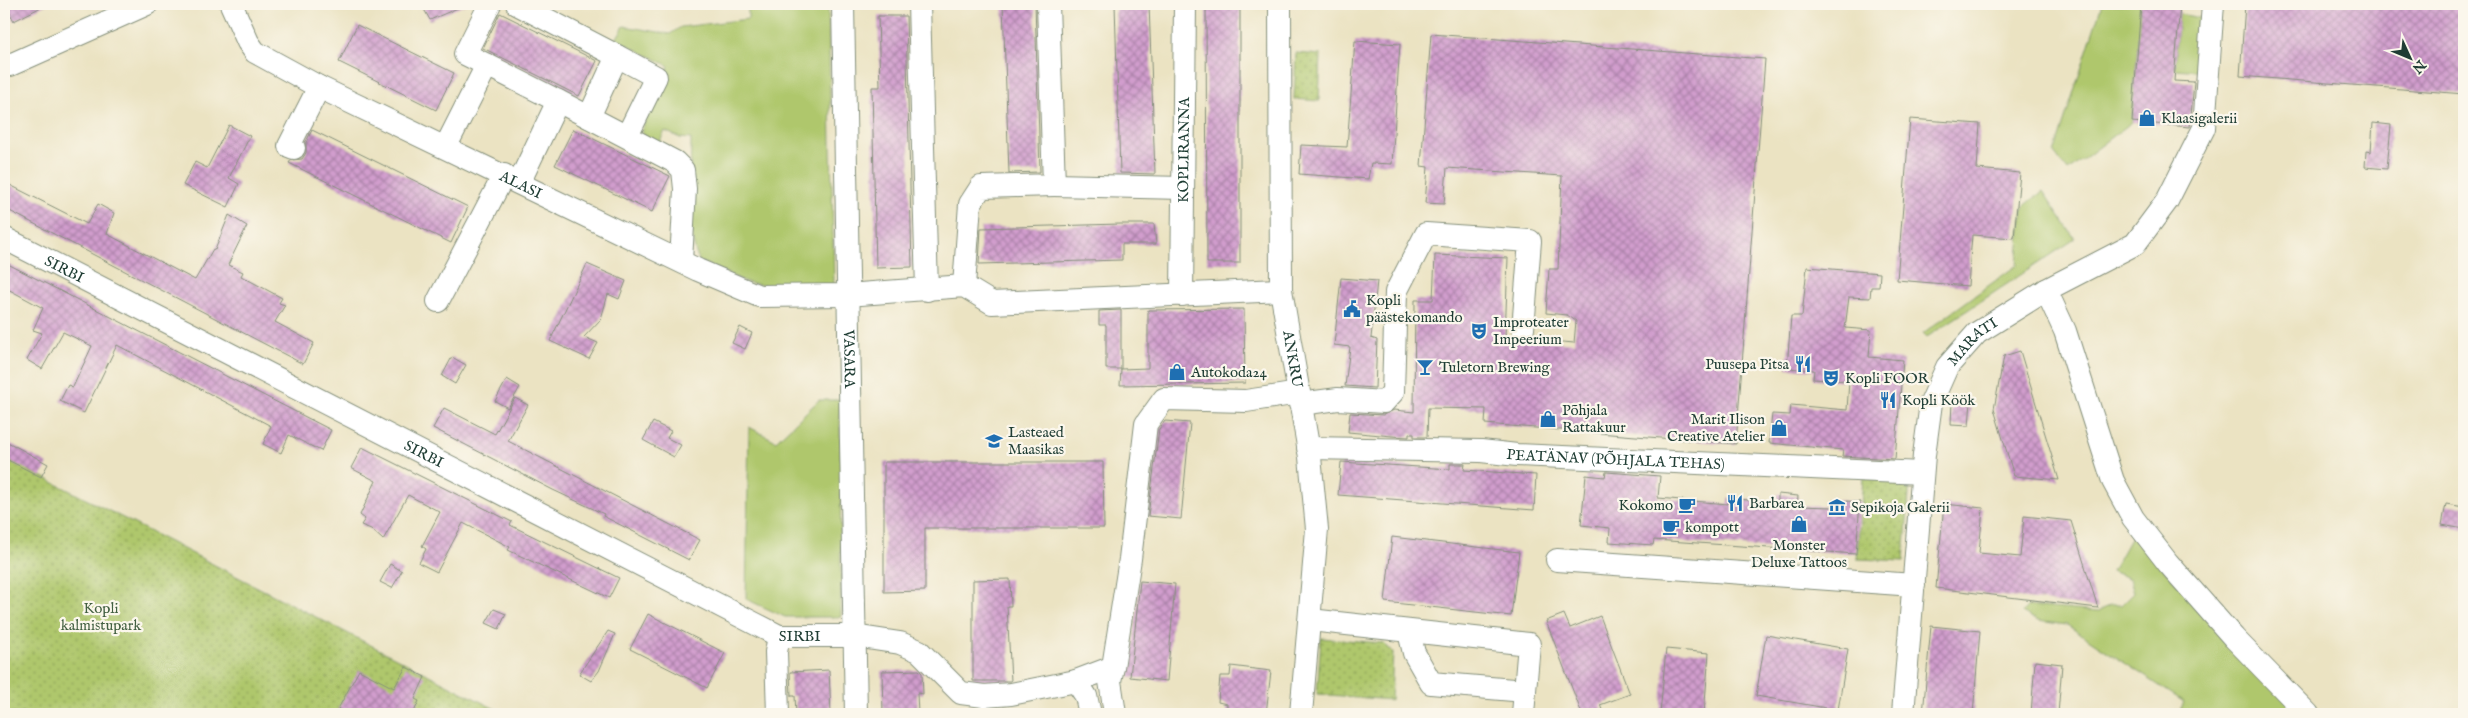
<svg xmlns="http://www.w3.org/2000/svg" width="2468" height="718" viewBox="0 0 2468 718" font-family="'IM FELL English',serif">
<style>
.grass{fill:#afc76c;stroke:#678250}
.park{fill:url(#park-dots);stroke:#678250}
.building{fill:url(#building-cross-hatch)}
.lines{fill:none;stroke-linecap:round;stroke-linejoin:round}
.minor-casing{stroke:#85907b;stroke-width:24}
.minor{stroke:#fff;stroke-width:22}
.labels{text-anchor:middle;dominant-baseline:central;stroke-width:4.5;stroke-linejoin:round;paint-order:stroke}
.poi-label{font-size:15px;fill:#1f3d34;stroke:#fbf7ec;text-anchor:start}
.street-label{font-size:15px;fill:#1f3d34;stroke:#fbf7ec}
.park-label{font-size:15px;fill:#436042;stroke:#fbf7ec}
</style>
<defs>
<pattern id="park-dots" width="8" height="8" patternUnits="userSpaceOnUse" patternTransform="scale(1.25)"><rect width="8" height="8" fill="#afc76c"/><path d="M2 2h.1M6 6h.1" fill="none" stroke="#8ea35a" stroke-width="1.8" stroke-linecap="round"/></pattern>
<pattern id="building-cross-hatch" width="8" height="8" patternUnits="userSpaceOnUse" patternTransform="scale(1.25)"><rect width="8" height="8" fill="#d19dcd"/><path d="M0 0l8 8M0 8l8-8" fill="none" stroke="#a981a7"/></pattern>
</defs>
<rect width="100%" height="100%" fill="#fbf7ec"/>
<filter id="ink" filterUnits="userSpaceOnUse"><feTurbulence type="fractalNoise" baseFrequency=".02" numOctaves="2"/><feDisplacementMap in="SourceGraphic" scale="10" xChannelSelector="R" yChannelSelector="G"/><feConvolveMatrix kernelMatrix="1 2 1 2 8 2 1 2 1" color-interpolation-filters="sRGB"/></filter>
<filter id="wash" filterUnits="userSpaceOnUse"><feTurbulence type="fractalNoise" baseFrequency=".0096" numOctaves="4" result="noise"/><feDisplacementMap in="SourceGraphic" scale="20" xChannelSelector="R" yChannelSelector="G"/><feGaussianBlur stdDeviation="1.12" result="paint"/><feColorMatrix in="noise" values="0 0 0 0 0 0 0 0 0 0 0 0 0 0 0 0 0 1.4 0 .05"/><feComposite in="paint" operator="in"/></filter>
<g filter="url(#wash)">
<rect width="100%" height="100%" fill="#ebe3c2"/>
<g class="grass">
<path d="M748,4H828L834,285L767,286L746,282L699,261C685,229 691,174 691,139L680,138L665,131L658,145L645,138L641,131L669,66L616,39L624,26L670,34L681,27L748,19Z"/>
<polygon points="2102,4 2141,4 2132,122 2068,171 2054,153"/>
<polygon points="2179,14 2206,19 2202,71 2175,69"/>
<polygon points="2043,191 2075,239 1927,337 1923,333 2017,265 2023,207"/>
<polygon points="819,400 840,400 841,617 785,617 746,599 749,427 776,441"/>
<polygon points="2132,535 2298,714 2178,714 2184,702 2067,625 2038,621 2022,612 2028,606 2098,612 2110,605 2121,605 2134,592 2130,579 2112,571"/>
</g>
<g class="park">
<polygon points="1296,53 1321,55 1319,101 1294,99"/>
<polygon points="4,457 505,714 4,714"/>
<polygon points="1863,478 1910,479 1904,561 1857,559"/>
<polygon points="1321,638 1383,643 1393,652 1391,700 1317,694"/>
</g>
<g id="blocks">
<g class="building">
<polygon points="5,4 47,4 14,21"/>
<polygon points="421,4 467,4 430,20"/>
<polygon points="1003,4 1035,4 1040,172 1009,173"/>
<polygon points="1115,4 1149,4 1155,174 1120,173"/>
<polygon points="1206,4 1240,4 1240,263 1207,263"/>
<polygon points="2141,4 2180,4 2174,81 2194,82 2190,127 2132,122"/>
<polygon points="2245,4 2464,4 2464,94 2240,76"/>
<polygon points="500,13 597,61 579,96 483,48"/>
<polygon points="878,16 906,16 912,267 876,268 872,87 880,87"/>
<polygon points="357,25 454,73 436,110 339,62"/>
<polygon points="1431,34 1765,59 1736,444 1485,424 1486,409 1428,408 1427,437 1414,437 1414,434 1409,434 1409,437 1392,436 1348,432 1350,413 1383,415 1394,410 1414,412 1415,300 1433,300 1435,255 1508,258 1505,337 1514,338 1521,342 1531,339 1574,343 1576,321 1567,315 1546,313 1549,269 1558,269 1562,176 1447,168 1444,204 1425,203 1428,167 1421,166"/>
<polygon points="1355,41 1400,44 1392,164 1371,163 1368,179 1299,174 1301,145 1347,147"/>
<polygon points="1910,119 1980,124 1977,169 2020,173 2014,238 1972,235 1968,286 1897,280"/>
<polygon points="2373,123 2391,125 2387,169 2365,167 2366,151 2371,152"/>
<polygon points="229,125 250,136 229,178 239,184 228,207 183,185 195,162 207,168"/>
<polygon points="573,129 670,176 652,212 555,165"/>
<polygon points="312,130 468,207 451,243 289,163 291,160 302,159 306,153 306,142"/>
<polygon points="4,182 87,224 98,204 114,213 107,234 195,280 213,249 215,250 229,215 247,226 228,265 243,272 241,276 282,298 279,303 285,305 275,322 314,343 303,364 4,208"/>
<polygon points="1120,224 1154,224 1156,244 1122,244 1122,260 979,264 981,228"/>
<polygon points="4,262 331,430 321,451 289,435 281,453 263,444 271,426 117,345 84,413 60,401 68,385 73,387 92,346 63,332 42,369 27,360 42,333 33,330 43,308 4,287"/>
<polygon points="587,264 626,281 619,299 608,294 601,319 584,337 598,343 589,359 550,341"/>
<polygon points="1807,267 1880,273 1879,287 1871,287 1870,298 1849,297 1845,328 1871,330 1869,357 1903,360 1895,459 1842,456 1843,450 1769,443 1772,414 1790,415 1791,405 1847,410 1849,381 1813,379 1814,370 1787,368 1791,316 1802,316"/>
<polygon points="1341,278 1377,281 1371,338 1377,340 1375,388 1345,386 1350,347 1334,345"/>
<polygon points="1244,309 1245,383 1120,385 1121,369 1148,368 1148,310"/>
<polygon points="1121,310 1121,369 1106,369 1106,325 1099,325 1099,311"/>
<polygon points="740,327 752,333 745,349 732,343"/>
<polygon points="2020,351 2059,480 2014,476 1994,409 2004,356"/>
<polygon points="452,357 466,365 455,384 442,376"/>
<polygon points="507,379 520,387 508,408 495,401"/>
<polygon points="515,398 528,405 508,441 700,540 689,560 603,516 604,514 553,490 433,428 444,408 495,434"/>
<polygon points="1952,400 1971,401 1969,426 1951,425"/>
<polygon points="1165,421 1190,423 1181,519 1148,516 1159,429"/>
<polygon points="653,422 671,431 667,438 681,445 674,457 643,440"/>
<polygon points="4,440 48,464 41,477 4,458"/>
<polygon points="362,447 512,522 510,525 619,578 609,598 508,550 510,547 463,523 437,572 419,563 426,549 422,546 440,512 408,495 383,540 371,529 361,525 365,519 360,515 376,481 351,468"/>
<polygon points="884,462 1103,462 1104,528 925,528 925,591 884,592"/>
<polygon points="1341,462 1450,469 1450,464 1465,464 1464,470 1536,475 1534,510 1338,495"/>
<polygon points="1606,472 1660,476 1658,498 1728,504 1728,498 1778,503 1778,494 1798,496 1797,506 1833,507 1833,500 1860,502 1856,554 1654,540 1653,545 1609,542 1610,528 1581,525 1586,475 1605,477"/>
<polygon points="1944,504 1983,508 1979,553 2020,557 2024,516 2071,521 2098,608 1936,588"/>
<polygon points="2446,504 2464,507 2464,529 2442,525"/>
<polygon points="1392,537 1519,552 1511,616 1385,602"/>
<polygon points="390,564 402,571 392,588 380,582"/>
<polygon points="1010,579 1011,606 1007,606 1011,681 973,681 973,580"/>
<polygon points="1140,581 1175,584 1167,681 1130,677"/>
<polygon points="494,609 506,614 499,629 486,623"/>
<polygon points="648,614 725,653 707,688 630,649"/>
<polygon points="1564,614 1570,628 1600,616 1630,694 1600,705 1604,714 1582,714 1546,621"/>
<polygon points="1931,626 1980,631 1973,714 1923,714"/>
<polygon points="608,631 615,634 599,671 591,681 579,674"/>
<polygon points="1766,635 1848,649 1838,710 1756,696"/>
<polygon points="1666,649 1709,653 1704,714 1660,714"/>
<polygon points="2035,661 2062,664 2058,714 2031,714"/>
<polygon points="1231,666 1271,671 1266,714 1227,714 1227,704 1218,702 1220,676 1230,676"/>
<polygon points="406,667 425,677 415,699 419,701 413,714 348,714 338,709 359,670 394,688"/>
<polygon points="829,670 831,714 796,714 795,696 791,696 790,672"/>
<polygon points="919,670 922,673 923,694 917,693 918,714 883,714 882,671"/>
</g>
</g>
</g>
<g filter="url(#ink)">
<use href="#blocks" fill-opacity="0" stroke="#85907b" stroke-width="1"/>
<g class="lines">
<g class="minor-casing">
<g id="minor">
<path id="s1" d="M231,4L248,42L255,52L319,87L698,270L759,296L847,295L964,286L992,303L1281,290"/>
<polyline points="517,4 617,56 589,117"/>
<path id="s2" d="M843,4L856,714"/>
<polyline points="919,4 927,290"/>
<path id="s3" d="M1280,4L1281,290L1310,457L1317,529L1301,714"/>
<polyline points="617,56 656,77 627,136"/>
<polyline points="487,65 465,54 490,4"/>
<polyline points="4,66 10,65 147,4"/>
<polyline points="558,101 675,162 683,170 685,189 681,261"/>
<polyline points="446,146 487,65 558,101 519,183"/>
<polyline points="294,148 289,146 319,87"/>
<polyline points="1054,185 1183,188"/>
<path id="s4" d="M4,238L779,636H854L900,643L919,651L961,693L984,696L1011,694L1076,681L1113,667L1130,559L1146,424L1164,399L1246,401L1299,393"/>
<polyline points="964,286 970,204 981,187 1054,185 1048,4"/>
<polyline points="2046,290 2065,331 2113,481 2133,518 2168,563 2234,638 2308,714"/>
<path id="s5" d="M1182,295L1185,4"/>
<polyline points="438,301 504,175"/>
<polyline points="1300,404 1338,399 1384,402 1393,392 1396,292 1426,234 1530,241 1523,329"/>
<path id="s6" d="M1308,448L1481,451L1517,455L1922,473"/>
<polyline points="1557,560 1914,585"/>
<polyline points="1310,620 1529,644 1523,714"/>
<polyline points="1409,632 1414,653 1431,683 1525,691"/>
<polyline points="1113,667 1110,681 1115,714"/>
<polyline points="1076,681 1086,696 1090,714"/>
<polyline points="778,714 776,652 779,636"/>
<path id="s7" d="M1903,714L1924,455L1931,403L1947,367L1977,333L2046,290L2135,244L2167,201L2204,128L2213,4"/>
</g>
</g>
<use href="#minor" class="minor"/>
</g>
</g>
<defs>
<g id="shop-bare" transform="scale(1.35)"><path d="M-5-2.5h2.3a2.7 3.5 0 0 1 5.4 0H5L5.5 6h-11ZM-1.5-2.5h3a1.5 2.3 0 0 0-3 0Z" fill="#1f6fb2" stroke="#fbf7ec" stroke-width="2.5" paint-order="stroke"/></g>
<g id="civic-bare" transform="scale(1.35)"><path d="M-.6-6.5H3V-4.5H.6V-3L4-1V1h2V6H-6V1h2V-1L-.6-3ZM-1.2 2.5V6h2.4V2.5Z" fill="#1f6fb2" stroke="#fbf7ec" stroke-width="2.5" paint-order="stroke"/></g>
<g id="theatre-bare" transform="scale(1.35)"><path d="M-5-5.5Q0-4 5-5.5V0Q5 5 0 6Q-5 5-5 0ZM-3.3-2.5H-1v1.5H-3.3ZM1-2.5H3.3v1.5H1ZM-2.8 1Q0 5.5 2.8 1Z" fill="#1f6fb2" stroke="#fbf7ec" stroke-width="2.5" paint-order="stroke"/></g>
<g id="restaurant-bare" transform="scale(1.35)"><path d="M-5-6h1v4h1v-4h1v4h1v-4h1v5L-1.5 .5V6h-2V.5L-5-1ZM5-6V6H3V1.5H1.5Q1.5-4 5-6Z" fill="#1f6fb2" stroke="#fbf7ec" stroke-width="2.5" paint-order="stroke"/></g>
<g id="bar-bare" transform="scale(1.35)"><path d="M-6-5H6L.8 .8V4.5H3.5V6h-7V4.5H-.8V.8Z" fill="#1f6fb2" stroke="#fbf7ec" stroke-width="2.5" paint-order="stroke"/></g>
<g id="school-bare" transform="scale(1.35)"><path d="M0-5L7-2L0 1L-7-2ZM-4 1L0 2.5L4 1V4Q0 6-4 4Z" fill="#1f6fb2" stroke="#fbf7ec" stroke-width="2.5" paint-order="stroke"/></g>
<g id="cafe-bare" transform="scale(1.35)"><path d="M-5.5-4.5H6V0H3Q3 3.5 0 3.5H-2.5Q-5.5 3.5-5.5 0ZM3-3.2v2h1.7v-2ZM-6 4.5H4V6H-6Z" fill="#1f6fb2" stroke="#fbf7ec" stroke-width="2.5" paint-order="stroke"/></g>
<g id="museum-bare" transform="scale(1.35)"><path d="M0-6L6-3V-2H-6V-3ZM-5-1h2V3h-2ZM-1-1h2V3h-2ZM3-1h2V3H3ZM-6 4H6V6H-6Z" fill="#1f6fb2" stroke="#fbf7ec" stroke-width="2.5" paint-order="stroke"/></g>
</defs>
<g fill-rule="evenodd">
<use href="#shop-bare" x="2147" y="118"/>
<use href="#civic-bare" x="1352" y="309"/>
<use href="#theatre-bare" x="1479" y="331"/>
<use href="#restaurant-bare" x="1803" y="364"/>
<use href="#bar-bare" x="1425" y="367"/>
<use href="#shop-bare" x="1177" y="372"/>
<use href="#theatre-bare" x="1831" y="378"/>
<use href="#restaurant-bare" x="1888" y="400"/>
<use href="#shop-bare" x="1548" y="419"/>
<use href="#shop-bare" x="1779" y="428"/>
<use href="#school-bare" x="994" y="441"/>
<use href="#restaurant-bare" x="1735" y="503"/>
<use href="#cafe-bare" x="1687" y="505"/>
<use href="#museum-bare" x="1837" y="507"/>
<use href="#shop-bare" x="1799" y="524"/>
<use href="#cafe-bare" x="1671" y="527"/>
</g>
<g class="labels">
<g class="poi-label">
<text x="2161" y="118">Klaasigalerii</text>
<text x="1366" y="300">Kopli<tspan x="1366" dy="17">päästekomando</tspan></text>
<text x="1493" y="322">Improteater<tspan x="1493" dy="17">Impeerium</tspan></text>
<text x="1789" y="364" text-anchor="end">Puusepa Pitsa</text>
<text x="1439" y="367">Tuletorn Brewing</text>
<text x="1191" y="372">Autokoda24</text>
<text x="1845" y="378">Kopli FOOR</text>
<text x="1902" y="400">Kopli Köök</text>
<text x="1562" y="410">Põhjala<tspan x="1562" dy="17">Rattakuur</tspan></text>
<text x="1765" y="419" text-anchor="end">Marit Ilison<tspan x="1765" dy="17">Creative Atelier</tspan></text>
<text x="1008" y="432">Lasteaed<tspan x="1008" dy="17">Maasikas</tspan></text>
<text x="1749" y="503">Barbarea</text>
<text x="1673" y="505" text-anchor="end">Kokomo</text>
<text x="1851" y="507">Sepikoja Galerii</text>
<text x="1685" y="527">kompott</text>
<text x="1799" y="545" text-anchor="middle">Monster<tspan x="1799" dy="17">Deluxe Tattoos</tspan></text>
</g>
<g class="street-label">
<text stroke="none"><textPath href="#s5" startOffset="145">KOPLIRANNA</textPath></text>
<text stroke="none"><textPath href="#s1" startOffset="351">ALASI</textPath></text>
<text stroke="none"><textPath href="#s4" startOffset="68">SIRBI</textPath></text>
<text stroke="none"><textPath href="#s7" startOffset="388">MARATI</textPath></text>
<text stroke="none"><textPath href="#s2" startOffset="355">VASARA</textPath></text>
<text stroke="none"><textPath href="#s3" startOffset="356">ANKRU</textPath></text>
<text stroke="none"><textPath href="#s4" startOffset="472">SIRBI</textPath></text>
<text stroke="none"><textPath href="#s6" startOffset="308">PEATÄNAV (PÕHJALA TEHAS)</textPath></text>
<text stroke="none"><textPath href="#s4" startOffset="892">SIRBI</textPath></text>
</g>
<g class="park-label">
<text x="101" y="608">Kopli<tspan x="101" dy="17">kalmistupark</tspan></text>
</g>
</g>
<rect width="2468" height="718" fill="none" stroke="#fbf7ec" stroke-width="20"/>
<g transform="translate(2410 58) rotate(134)" stroke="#fbf7ec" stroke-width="4" paint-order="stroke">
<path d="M0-4L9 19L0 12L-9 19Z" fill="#1f3d34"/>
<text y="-8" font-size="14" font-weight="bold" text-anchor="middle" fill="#1f3d34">N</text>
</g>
</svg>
